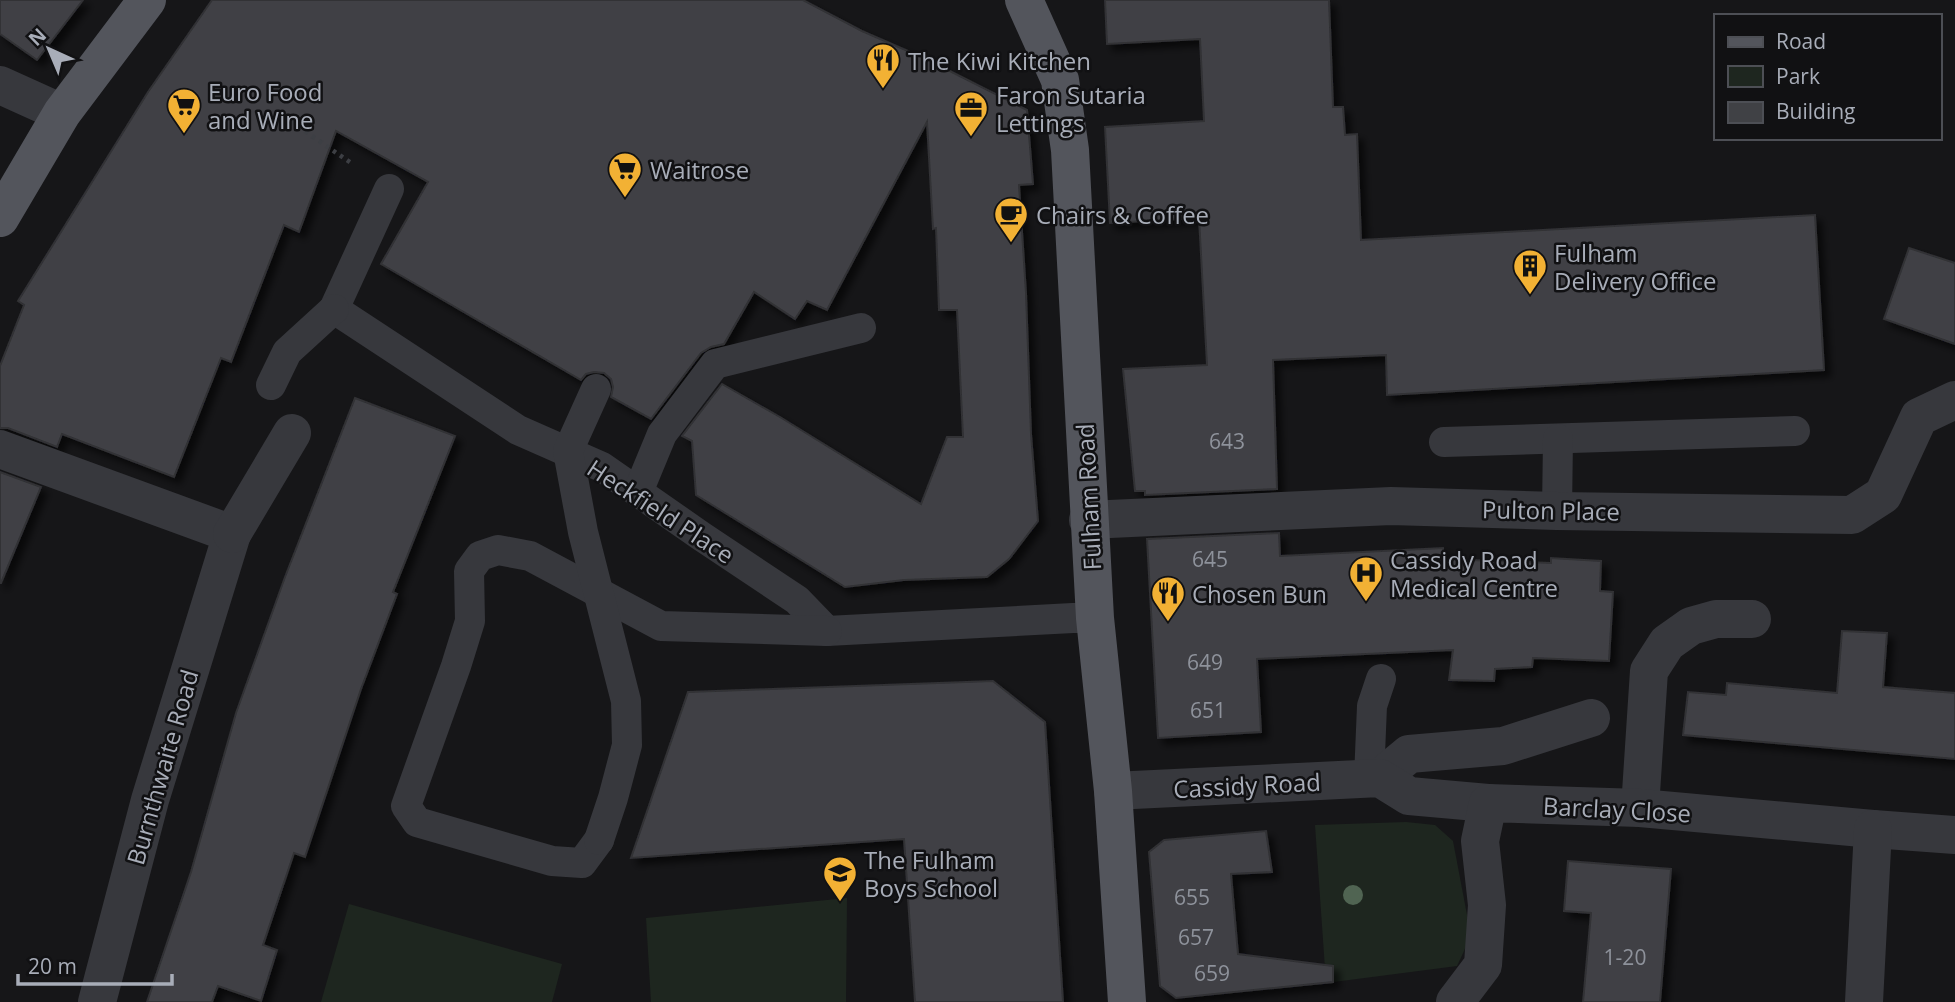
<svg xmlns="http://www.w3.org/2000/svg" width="1955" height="1002" viewBox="0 0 1955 1002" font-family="'Open Sans',sans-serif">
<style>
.green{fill:#1e261f}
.building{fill:#404145;stroke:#303034;stroke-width:2;filter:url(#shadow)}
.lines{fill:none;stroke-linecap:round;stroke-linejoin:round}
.path{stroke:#3d3f44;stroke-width:4.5;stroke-dasharray:3.5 5;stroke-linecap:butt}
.lane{stroke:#37383d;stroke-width:30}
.street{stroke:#37383d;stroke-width:38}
.primary{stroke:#53555c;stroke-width:38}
.lane-bridge{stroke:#37383d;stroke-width:30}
.tree{fill:#506452}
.labels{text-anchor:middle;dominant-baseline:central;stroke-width:5;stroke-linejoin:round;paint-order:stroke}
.number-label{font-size:21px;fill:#8e929b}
.poi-label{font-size:24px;fill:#a8adb8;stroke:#111113;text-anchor:start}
.street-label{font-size:24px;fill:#a8adb8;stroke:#111113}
</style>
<defs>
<filter id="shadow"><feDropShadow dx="6" dy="6" stdDeviation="3.5" flood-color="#0009"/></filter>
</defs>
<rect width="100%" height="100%" fill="#161618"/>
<g class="green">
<polygon points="1406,822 1435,825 1453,841 1471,936 1457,966 1326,983 1315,825"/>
<polygon points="847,898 846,1002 651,1002 646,918"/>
<polygon points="349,904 562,964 552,1002 321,1002"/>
</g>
<g class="building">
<polygon points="0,0 83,0 37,60 0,34"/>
<polygon points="212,0 803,0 862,31 924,58 1027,110 1033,184 1019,185 1026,293 1031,434 1038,521 1009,559 987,577 904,580 845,587 696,495 692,441 682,436 722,384 780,417 921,504 947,437 963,437 957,310 939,310 936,228 933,229 927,122 827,310 807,301 795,319 754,292 724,344 711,347 701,353 651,419 611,397 613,387 611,379 604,373 594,372 586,374 581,380 381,264 428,182 336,131 299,232 284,225 231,362 221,358 174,477 62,434 57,447 8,428 0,428 0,366 24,305 18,301 148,92"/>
<polygon points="1105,0 1329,0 1333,107 1343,107 1345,135 1357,134 1361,240 1815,215 1824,370 1387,395 1386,355 1273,360 1277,489 1145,495 1145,491 1135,491 1123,369 1207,365 1199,218 1110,223 1105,127 1204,121 1200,39 1107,44"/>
<polygon points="1909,248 1955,263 1955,344 1884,319"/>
<polygon points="355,398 455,436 393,592 397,594 361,689 305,857 294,853 263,945 277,950 261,1001 218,986 212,1002 147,1002 191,872 236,713 285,577"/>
<polygon points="0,472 41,487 1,583 0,583"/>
<polygon points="1279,533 1280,556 1443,548 1443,559 1551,563 1551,558 1601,561 1600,591 1613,592 1609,661 1533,658 1532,667 1495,669 1494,681 1449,680 1453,650 1257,659 1261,732 1158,738 1147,539"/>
<polygon points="1842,631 1887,633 1883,687 1955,693 1955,759 1683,735 1688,692 1726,695 1727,683 1837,693"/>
<polygon points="993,681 1045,722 1063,1002 915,1002 904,839 631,858 688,692"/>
<polygon points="1266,831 1272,872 1231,874 1238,954 1333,966 1333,982 1176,998 1160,986 1149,852 1164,840"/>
<polygon points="1568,861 1671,869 1660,1002 1583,1002 1591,913 1564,911"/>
</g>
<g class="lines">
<polyline class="path" points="277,112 354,165"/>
<g class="lane">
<polyline points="389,189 334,309 518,430 602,467 701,536 797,600 827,631 1073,618 1095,618"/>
<polyline points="271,385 287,352 334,309"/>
<polyline points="1444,442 1795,431"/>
<polyline points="638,492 662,434 715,364 861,328"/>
<polyline points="1557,511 1558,439"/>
<polyline points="1369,778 1372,706 1381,679"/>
<polyline points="599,840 582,863 552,861 417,822 406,806 456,666 470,621 469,571 480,556 498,550 530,556 661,626 827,631"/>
</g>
<g class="street">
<polyline points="0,85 62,113"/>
<polyline points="0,449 232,534 150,800 97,1002"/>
<polyline points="1088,520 1391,506 1557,511 1852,515 1883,495 1919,417 1955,400"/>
<polyline points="232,534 292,433"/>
<polyline points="1380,778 1409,754 1503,746 1591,718"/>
<polyline points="1113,791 1380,778 1409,796 1488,803"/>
<polyline points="1640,808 1649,671 1667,643 1691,626 1716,619 1752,619"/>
<polyline points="1455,1002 1483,965 1487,905 1480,841 1488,803 1640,808 1873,829 1955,835"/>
<polyline points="1864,1002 1873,829"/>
</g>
<g class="primary">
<polyline points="1024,0 1060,80 1070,150 1095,618 1113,791 1127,1002"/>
<polyline points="0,218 62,113 147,0"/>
</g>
<polyline class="lane-bridge" points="596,389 568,451 583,532 626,701 627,745 613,798 599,840"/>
</g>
<circle class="tree" cx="1353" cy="895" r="10"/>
<defs>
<g id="restaurant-pin" transform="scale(1.75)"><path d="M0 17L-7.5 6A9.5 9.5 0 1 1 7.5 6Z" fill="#f2b134" stroke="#111113"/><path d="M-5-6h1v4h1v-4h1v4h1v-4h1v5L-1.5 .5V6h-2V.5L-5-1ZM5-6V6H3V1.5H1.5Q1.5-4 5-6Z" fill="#111"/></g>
<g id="supermarket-pin" transform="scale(1.75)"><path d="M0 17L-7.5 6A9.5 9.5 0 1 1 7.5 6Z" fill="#f2b134" stroke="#111113"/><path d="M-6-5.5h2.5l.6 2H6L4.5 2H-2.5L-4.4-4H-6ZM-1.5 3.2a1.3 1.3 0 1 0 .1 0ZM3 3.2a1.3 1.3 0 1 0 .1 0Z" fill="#111"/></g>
<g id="office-pin" transform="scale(1.75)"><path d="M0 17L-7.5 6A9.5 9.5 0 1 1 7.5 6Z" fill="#f2b134" stroke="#111113"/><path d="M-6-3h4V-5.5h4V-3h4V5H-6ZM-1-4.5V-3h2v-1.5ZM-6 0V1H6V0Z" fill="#111"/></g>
<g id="cafe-pin" transform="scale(1.75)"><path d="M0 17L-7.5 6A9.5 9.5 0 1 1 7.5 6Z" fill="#f2b134" stroke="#111113"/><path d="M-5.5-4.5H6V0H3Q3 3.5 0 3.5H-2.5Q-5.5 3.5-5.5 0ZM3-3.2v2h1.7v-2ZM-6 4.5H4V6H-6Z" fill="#111"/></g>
<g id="building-pin" transform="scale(1.75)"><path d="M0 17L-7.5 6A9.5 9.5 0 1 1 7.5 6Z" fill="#f2b134" stroke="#111113"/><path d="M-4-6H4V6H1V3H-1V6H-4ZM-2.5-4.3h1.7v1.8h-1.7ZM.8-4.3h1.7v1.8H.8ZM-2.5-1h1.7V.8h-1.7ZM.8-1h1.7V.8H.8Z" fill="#111"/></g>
<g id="hospital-pin" transform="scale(1.75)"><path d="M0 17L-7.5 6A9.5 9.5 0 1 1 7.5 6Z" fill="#f2b134" stroke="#111113"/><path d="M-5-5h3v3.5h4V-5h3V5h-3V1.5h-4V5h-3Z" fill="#111"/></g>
<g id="school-pin" transform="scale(1.75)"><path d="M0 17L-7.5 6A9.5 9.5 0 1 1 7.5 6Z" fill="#f2b134" stroke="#111113"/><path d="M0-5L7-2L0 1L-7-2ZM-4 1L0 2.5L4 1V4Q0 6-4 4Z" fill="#111"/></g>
</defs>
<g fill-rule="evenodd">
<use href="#restaurant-pin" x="883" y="60"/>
<use href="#supermarket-pin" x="184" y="105"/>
<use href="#office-pin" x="971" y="108"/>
<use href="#supermarket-pin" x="625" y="169"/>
<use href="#cafe-pin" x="1011" y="214"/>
<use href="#building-pin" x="1530" y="266"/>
<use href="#hospital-pin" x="1366" y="573"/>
<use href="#restaurant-pin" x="1168" y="593"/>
<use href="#school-pin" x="840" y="873"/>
</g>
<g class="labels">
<g class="number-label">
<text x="1227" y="441">643</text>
<text x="1210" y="559">645</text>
<text x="1205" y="662">649</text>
<text x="1208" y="710">651</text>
<text x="1192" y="897">655</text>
<text x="1196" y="937">657</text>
<text x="1625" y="957">1-20</text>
<text x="1212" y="973">659</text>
</g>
<g class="poi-label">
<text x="908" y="60">The Kiwi Kitchen</text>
<text x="208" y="91">Euro Food<tspan x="208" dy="28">and Wine</tspan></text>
<text x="996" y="94">Faron Sutaria<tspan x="996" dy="28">Lettings</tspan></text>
<text x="650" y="169">Waitrose</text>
<text x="1036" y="214">Chairs &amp; Coffee</text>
<text x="1554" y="252">Fulham<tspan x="1554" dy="28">Delivery Office</tspan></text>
<text x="1390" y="559">Cassidy Road<tspan x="1390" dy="28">Medical Centre</tspan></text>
<text x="1192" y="593">Chosen Bun</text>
<text x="864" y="859">The Fulham<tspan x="864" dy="28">Boys School</tspan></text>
</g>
<g class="street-label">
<text transform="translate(1088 497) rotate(-93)">Fulham Road</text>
<text transform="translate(1551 510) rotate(1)">Pulton Place</text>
<text transform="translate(661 511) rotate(33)">Heckfield Place</text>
<text transform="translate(162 767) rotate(-74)">Burnthwaite Road</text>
<text transform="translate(1247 785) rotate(-3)">Cassidy Road</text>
<text transform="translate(1617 809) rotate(3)">Barclay Close</text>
</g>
</g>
<rect x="1714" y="14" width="228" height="126" fill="#111113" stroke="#4d4f55" stroke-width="2"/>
<rect x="1728" y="37" width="35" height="10" fill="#53555c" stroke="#4d4f55" stroke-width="2"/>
<text x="1776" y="49" font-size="21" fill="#a8adb8">Road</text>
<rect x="1728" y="66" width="35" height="21" fill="#1e261f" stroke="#4d4f55" stroke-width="2"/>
<text x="1776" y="84" font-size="21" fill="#a8adb8">Park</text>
<rect x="1728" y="102" width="35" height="21" fill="#404145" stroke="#4d4f55" stroke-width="2"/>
<text x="1776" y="119" font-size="21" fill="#a8adb8">Building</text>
<g transform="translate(49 49) rotate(316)" stroke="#111113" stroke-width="5" paint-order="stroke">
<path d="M0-5L12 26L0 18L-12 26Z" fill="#a8adb8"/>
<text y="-10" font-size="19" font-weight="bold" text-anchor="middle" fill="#a8adb8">N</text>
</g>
<path d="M18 974v10h154v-10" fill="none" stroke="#a8adb8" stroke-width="3.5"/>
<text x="28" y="974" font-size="21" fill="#a8adb8" stroke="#111113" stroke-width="5" paint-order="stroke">20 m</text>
</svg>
